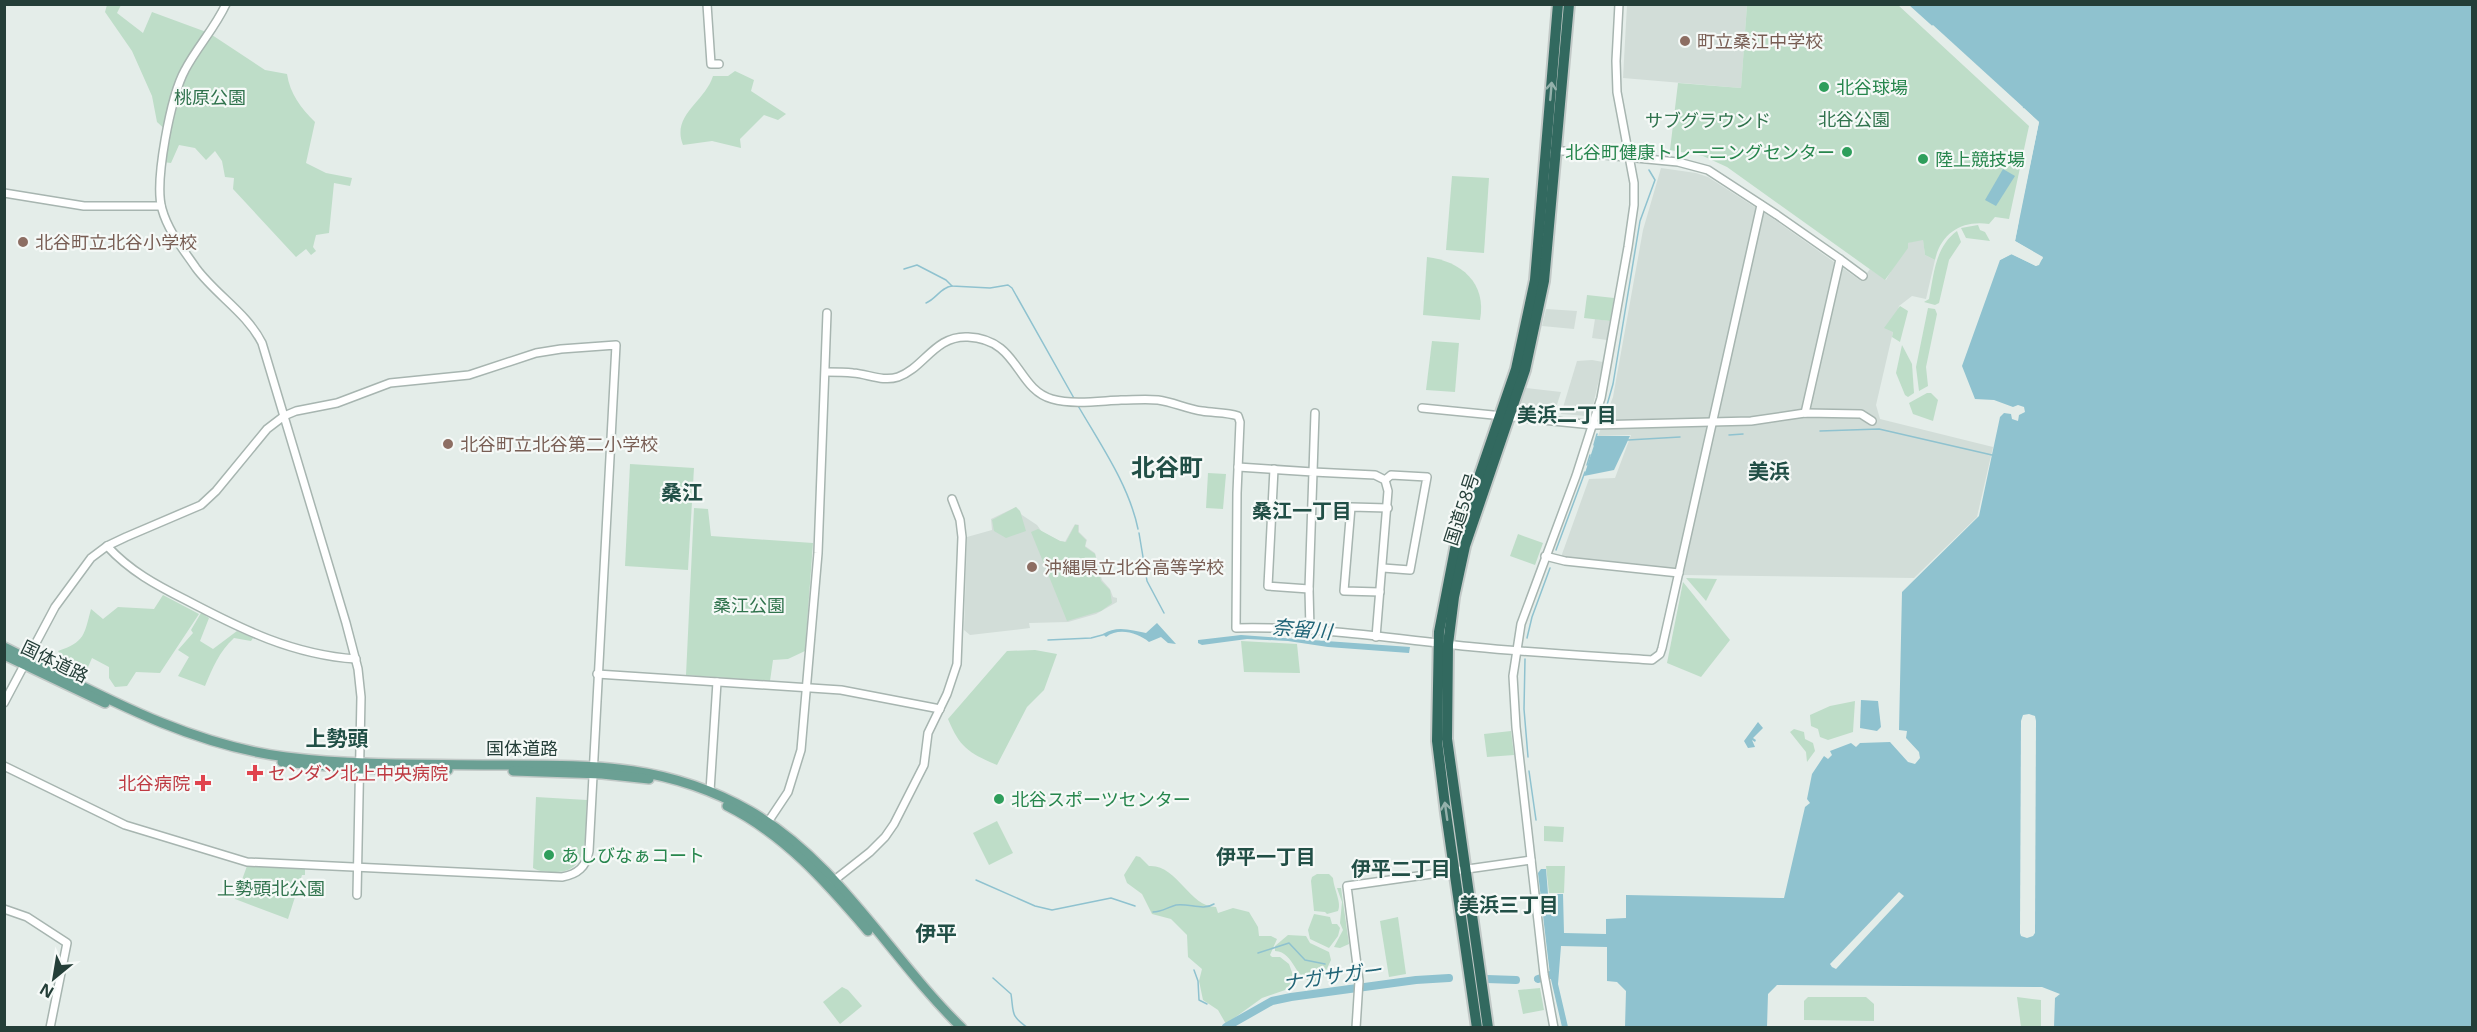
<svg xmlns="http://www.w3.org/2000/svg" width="2477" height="1032" viewBox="0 0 2477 1032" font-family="'Open Sans','Noto Sans JP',sans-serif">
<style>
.built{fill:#d2ddd8}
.green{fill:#beddc8}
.water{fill:#8fc2cf}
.pier{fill:#e4ede9}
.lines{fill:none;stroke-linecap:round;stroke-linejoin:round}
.stream{stroke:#8fc2cf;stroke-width:1.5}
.river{stroke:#8fc2cf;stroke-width:8}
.minor-casing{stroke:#a7b5b0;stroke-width:10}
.major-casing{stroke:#c2c9c7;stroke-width:12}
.highway-casing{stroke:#c2c9c7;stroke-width:14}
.minor{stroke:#fff;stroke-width:7}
.major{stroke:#6ba094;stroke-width:9}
.highway{stroke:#32695f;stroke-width:10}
.oneway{stroke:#94b1ab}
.education-dot{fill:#8d6e63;stroke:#f5f9f7;stroke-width:2}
.leisure-dot{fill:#2e9e5b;stroke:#f5f9f7;stroke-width:2}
.health-dot{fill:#e0444e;stroke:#f5f9f7;stroke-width:2}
.labels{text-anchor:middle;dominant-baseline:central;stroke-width:4.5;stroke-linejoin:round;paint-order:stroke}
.education-label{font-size:18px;fill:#785e54;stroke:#f5f9f7;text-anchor:start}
.leisure-label{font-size:18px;fill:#27864d;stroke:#f5f9f7;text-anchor:start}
.park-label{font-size:18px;fill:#30734d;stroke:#f5f9f7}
.street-label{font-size:18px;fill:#243e38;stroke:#f5f9f7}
.health-label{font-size:18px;fill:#be3a42;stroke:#f5f9f7;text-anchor:start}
.neighbourhood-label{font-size:20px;font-weight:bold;fill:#214f46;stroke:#f5f9f7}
.water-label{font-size:20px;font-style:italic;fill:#216577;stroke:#f5f9f7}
.quarter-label{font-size:21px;font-weight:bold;fill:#214f46;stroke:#f5f9f7}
.district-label{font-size:24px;font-weight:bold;fill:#214f46;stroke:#f5f9f7}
</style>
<rect width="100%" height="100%" fill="#e4ede9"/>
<g class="built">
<polygon points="1627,5 1747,5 1741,88 1623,78"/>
<polygon points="1661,168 1696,173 1708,177 1775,220 1861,281 1870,269 1886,280 1907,243 1923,239 1925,255 1935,260 1926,299 1912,296 1899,306 1876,405 1880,419 1993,447 1977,517 1914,578 1683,575 1683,570 1561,557 1589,479 1615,478 1631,435 1598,436 1613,397 1643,230"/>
<polygon points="1546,309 1577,311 1574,329 1542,326"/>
<polygon points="1595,319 1610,321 1607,340 1592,338"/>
<polygon points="1592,360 1603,362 1591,414 1586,416 1561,414 1577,361"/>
<polygon points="1526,388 1561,392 1554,414 1527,412 1521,403"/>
<polygon points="1016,507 1022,515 1037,525 1042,532 1060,541 1065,542 1075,524 1079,525 1079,532 1087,540 1085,546 1095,553 1102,580 1110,589 1113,597 1117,598 1117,602 1096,614 1068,622 1029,623 1030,628 970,635 964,630 967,537 992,530 991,519"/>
</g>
<g class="green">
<path d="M107,5H121L117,13L143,33L152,12L209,33L265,70L287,74C290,94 301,108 315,122L306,163L326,173L352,178L350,186L334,183L329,233L316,235L313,247L316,251L311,255L306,249L296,257L233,189L234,178L225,177L222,161L215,151L206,160L195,148L179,145L171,163L163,162L168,132L157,122L152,96L132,51L105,12Z"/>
<path d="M1747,5H1898L2029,126L2009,219L1995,217L1989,224C1962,220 1941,233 1935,260L1925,255L1923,240L1908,243V248L1885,280L1727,167L1703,156L1670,150L1678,83L1741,88Z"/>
<path d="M735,71L754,80L751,91L786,114L778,120L764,115L740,139L741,148L712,141L683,145C671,115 705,102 713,76H728Z"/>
<polygon points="1452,176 1489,178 1484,253 1446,250"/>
<polygon points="1978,225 1980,230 1985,232 1990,241 1966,238 1961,228"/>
<path d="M1957,231L1961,242L1949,260L1939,303L1935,305L1924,302L1929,299C1934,274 1935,247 1957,231Z"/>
<path d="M1427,257C1461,261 1487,283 1480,320L1423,315Z"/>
<polygon points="1587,295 1614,298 1610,321 1584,318"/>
<polygon points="1900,306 1908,311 1900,342 1892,337 1893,332 1884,328"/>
<polygon points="1928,308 1935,309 1937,314 1926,367 1928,386 1919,391 1916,367"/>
<polygon points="1432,341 1459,343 1455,392 1426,390"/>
<polygon points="1902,345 1912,364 1914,393 1908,397 1905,395 1896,373"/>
<polygon points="1927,393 1931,393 1938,400 1933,421 1913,414 1909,403"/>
<polygon points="630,464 694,468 688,570 625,566"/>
<polygon points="1208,473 1226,474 1223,509 1206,508"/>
<polygon points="1016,507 1020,511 1026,531 1006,538 994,531 992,520"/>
<polygon points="694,508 708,509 711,536 813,543 805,651 788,659 773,660 770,681 686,675"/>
<polygon points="1075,525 1078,525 1078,532 1086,540 1085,547 1095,554 1101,581 1110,590 1112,603 1101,611 1067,621 1031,532 1038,529 1060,541 1066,542"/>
<polygon points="1518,534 1543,543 1535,565 1510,556"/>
<polygon points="1686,578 1717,579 1706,601"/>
<polygon points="1683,582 1730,640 1701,677 1667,663"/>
<path d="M163,595L199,614L160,673L136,672L127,686L115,687L109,678V667L92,658L85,674L71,667L58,651C85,642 84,635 91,609L103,619L118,607L154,609Z"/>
<path d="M201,613L209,618L200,641L213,649L237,631L253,638L251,641L234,638C219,652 213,667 205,686L178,676L189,657L178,650L193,633L191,630Z"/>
<polygon points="1241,641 1297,644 1300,673 1244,672"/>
<path d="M1035,650L1057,654L1044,690L1027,707L997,765C969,753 960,748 948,719L1007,651Z"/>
<polygon points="1855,701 1853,732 1828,740 1820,737 1818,729 1811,726 1810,715 1830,706"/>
<polygon points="1794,729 1804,732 1805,739 1813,743 1815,751 1807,762 1806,752 1790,732"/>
<polygon points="1511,731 1514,755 1487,757 1484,734"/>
<path d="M536,797L587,800C585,825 592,873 556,872C548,872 539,872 533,868Z"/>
<polygon points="997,821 1013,853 989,865 973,833"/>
<polygon points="1544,826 1564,827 1563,842 1544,841"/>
<path d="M1136,856L1140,857L1149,866C1177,864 1189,907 1216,907L1218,913L1233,908L1249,912L1258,927L1259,936H1271L1277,939L1270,955L1272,957H1280L1289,964L1293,975L1292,984L1288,989L1262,998L1226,1024L1218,1010L1203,1000L1199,981L1202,969L1188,957L1187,935L1171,919L1152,914L1142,894L1127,883L1124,875Z"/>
<polygon points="251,864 305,868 305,875 302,875 288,919 235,899 247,866"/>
<polygon points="1546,866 1565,866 1564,893 1549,893"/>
<path d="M1317,874H1329L1333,878C1334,890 1342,903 1338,911L1327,914L1325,912L1314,911L1311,881L1312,877Z"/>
<polygon points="1337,888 1341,888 1349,944 1340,948 1334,947 1343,930 1340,923 1342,902"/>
<polygon points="1314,914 1330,917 1332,924 1337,924 1340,928 1338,936 1329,948 1310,939 1308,930"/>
<polygon points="1398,917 1406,974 1389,977 1380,921"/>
<path d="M1288,935L1306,936L1310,943L1329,952L1331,960L1321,981C1293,986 1297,952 1275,951V946Z"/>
<polygon points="842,987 848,990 862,1006 840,1024 823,1002"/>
<polygon points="1540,988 1544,1010 1523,1014 1518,990"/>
<polygon points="1808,997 1866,997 1874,1004 1874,1021 1804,1020 1804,1001"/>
<polygon points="2017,997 2041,1000 2041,1027 2021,1027"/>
</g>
<g class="water">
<polygon points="1909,5 2472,5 2472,1027 2054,1027 2055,998 2060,994 2042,987 1777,985 1768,994 1767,1027 1625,1027 1626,991 1617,982 1607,981 1607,947 1561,946 1558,984 1568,1027 1562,1027 1550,975 1538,873 1541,869 1546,869 1548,894 1563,894 1564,933 1606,934 1606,919 1626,918 1626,895 1784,898 1805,807 1810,803 1807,799 1812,774 1824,756 1828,759 1832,755 1830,751 1851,743 1856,747 1860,743 1890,742 1908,762 1915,764 1920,758 1919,752 1906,738 1907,731 1899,730 1902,592 1979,516 2000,417 2004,413 2011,414 2012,419 2018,421 2019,415 2025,412 2024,407 2018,405 2013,407 1994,400 1975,399 1962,366 2000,260 2011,254 2036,266 2043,258 2015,241 2039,122"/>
<polygon points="2003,169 2015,176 1996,206 1985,200"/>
<polygon points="1597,436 1630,436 1614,470 1584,476"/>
<path d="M1157,623L1176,644L1168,643L1161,637L1149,642C1138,633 1119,627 1106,637L1103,634C1116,625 1132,630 1146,633Z"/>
<polygon points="1241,635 1410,647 1409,653 1328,647 1288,641 1247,639 1202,645 1198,643 1198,640"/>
<polygon points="1861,700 1878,701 1881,727 1877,731 1860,728"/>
<polygon points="1758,722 1763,728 1753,738 1756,740 1755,742 1752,740 1755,747 1748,748 1744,741"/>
</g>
<g class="pier">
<polygon points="1933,25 2023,107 2021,109 1930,27"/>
<polygon points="2024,108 2039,122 2019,218 2017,218 2036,123 2022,111"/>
<polygon points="2016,220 2019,220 2015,241 2043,257 2039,265 2036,266 2012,254 2000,260 1998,258 2006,251 2012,251 2036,263 2039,261 2039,259 2032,253 2012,242"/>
<polygon points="2029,714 2035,716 2036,721 2035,933 2033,936 2027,938 2021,936 2020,933 2021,721 2023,715"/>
<polygon points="1899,892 1904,896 1836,969 1832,967 1830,964"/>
</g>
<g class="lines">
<g class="stream">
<polyline points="904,269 917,265 946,280 952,286 990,288 1008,285 1012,288 1075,400"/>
<path d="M926,303C936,299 941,287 952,286"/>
<path d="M1077,404C1100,444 1129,485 1138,529"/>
<polyline points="1605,412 1613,384 1640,221 1655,180 1649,170"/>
<polyline points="1820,431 1879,429 1992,455"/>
<polyline points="1729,435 1743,434"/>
<polyline points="1628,440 1680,437"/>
<polyline points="1594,445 1597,434"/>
<polyline points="1587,465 1590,455"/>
<polyline points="1139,533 1147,581 1164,613"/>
<polyline points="1556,550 1585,472"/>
<polyline points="1527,638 1532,617 1550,568"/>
<polyline points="1048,640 1091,638 1106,634"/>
<polyline points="1525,659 1524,709 1528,757"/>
<polyline points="1529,771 1536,820"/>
<polyline points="976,880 1035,906 1052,910 1111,898 1135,906"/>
<path d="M1153,912C1162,912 1168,907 1176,905C1189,903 1203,911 1214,904"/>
<polyline points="1258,953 1289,943 1305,960 1325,964"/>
<polyline points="1194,970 1198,981 1199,1000 1207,1004"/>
<path d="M993,978L1011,994C1014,1014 1010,1015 1028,1028"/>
</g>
<g class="river">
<polyline points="1487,979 1516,980"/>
<polyline points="1538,979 1550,975"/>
<polyline points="1226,1027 1272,1001 1291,997 1416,980 1449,978"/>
</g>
<g class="minor-casing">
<g id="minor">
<path d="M226,4C215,28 197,47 185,70C171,95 154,182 162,209C168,231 183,249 196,268C216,295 247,313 262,343L346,623L358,669L361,697L357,895"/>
<polyline points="707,4 711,64 719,64"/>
<polyline points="1552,150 1678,162 1708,170 1777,215 1840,259 1805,413"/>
<polyline points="4,193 84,206 161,206"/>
<polyline points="1840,259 1863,276"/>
<path d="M826,372C835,372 844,372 853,373C868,374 883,382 898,377C924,368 935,335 968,337C1019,339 1016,389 1052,399C1073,405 1099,401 1121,400C1133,400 1146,399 1158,400C1173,402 1187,409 1202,411C1214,413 1227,412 1238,416L1240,422L1237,493L1236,628C1315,626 1395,639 1474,647C1533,653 1593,656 1652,660L1660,654L1662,648L1761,205"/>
<polyline points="1422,408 1593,425 1751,421 1805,413 1861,414 1872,421"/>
<polyline points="1315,413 1313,472 1375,475 1385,480 1388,491 1376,637"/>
<polyline points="1238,467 1313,472 1309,589 1310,630"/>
<polyline points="1274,469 1268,586 1309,589"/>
<path d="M107,546C130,571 156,585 186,600C241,629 293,655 356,659"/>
<polyline points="1545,556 1565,561 1679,573"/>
<polyline points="1383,568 1410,570 1427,477 1391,475 1385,480"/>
<polyline points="1380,592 1344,591 1351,507 1388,508"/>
<polyline points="597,674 841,690 940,709"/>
<path d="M4,703L55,607L91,558L107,546L126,537L201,505L216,491L267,429L284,416L296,411L337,403L390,383L469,375L536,353L561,349L616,345L589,851C586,867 578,874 562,877L247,862L125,825L4,766"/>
<polyline points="710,791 717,682"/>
<polyline points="768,822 788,792 801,750 818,553 827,313"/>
<polyline points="832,882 870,852 885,837 894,824 924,765 928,733 947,694 957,664 962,537 960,520 952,499"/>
<polyline points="4,909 27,917 67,943 50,1028"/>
<polyline points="1356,1028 1359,981 1347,886 1531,860"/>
<polyline points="1554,1028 1544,974 1516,727 1513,676 1521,624 1576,476 1601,398 1628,247 1634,205 1634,183 1617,92 1616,61 1619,4"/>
</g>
</g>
<g class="major-casing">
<g id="major">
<path d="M4,647C95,692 184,744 286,757C357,766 431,764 503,765C594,765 668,764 750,811C838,861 890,958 962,1028"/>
<polyline points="4,655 105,703"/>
<polyline points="282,762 360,769 448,770"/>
<polyline points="513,771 602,774 649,779"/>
<path d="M727,806C785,835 826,882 868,931"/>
</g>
</g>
<g class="highway-casing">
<g id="highway">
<polyline points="1477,1028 1446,813 1437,741 1439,632 1456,544 1516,369 1535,280 1558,4"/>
<polyline points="1488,1028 1447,739 1448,644 1454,597 1465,546 1525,370 1544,281 1569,4"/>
</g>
</g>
<use href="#minor" class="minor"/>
<use href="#major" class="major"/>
<use href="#highway" class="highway"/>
</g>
<defs><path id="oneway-shaft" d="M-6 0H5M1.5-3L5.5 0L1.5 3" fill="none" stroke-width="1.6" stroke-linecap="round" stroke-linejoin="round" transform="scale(1.5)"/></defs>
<g class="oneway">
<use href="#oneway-shaft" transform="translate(1551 91) rotate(-85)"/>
<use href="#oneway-shaft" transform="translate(1446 811) rotate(-98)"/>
</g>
<g class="education-dot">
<circle cx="1685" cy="41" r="6"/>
<circle cx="23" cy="242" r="6"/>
<circle cx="448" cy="444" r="6"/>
<circle cx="1032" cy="567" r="6"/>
</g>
<g class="leisure-dot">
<circle cx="1824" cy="87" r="6"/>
<circle cx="1847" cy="152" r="6"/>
<circle cx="1923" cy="159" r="6"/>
<circle cx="999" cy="799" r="6"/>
<circle cx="549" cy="855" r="6"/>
</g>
<g class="health-dot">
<path d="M252 764h6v6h6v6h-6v6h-6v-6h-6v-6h6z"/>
<path d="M200 774h6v6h6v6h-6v6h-6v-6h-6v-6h6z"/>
</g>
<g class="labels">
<g class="education-label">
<text x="1697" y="41">町立桑江中学校</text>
<text x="35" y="242">北谷町立北谷小学校</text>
<text x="460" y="444">北谷町立北谷第二小学校</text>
<text x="1044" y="567">沖縄県立北谷高等学校</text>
</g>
<g class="leisure-label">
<text x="1836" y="87">北谷球場</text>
<text x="1835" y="152" text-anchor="end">北谷町健康トレーニングセンター</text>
<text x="1935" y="159">陸上競技場</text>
<text x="1011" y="799">北谷スポーツセンター</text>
<text x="561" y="855">あしびなぁコート</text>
</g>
<g class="park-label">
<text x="210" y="97">桃原公園</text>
<text x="1854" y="119">北谷公園</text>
<text x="1708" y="120">サブグラウンド</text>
<text x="749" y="605">桑江公園</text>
<text x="271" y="888">上勢頭北公園</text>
</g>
<g class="street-label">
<text transform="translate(1461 509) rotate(-72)">国道58号</text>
<text transform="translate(55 661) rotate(26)">国体道路</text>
<text x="522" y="748">国体道路</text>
</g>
<g class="health-label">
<text x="268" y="773">センダン北上中央病院</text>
<text x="190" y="783" text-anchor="end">北谷病院</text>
</g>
<g class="neighbourhood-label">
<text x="1567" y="414">美浜二丁目</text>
<text x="1302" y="510">桑江一丁目</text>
<text x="1266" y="856">伊平一丁目</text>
<text x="1401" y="868">伊平二丁目</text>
<text x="1509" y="904">美浜三丁目</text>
</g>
<g class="water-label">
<text transform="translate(1302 629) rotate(5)">奈留川</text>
<text transform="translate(1332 976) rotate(-8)">ナガサガー</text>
</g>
<g class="quarter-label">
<text x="1769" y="471">美浜</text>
<text x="682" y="492">桑江</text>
<text x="337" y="738">上勢頭</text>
<text x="936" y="933">伊平</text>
</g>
<g class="district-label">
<text x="1167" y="466">北谷町</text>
</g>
</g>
<rect width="2477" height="1032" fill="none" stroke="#243e38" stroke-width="12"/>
<g transform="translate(54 978) rotate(210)" stroke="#f5f9f7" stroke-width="4.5" paint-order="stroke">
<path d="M0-4.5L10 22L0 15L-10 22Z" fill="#243e38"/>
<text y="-9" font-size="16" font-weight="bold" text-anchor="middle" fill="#243e38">N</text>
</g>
</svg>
